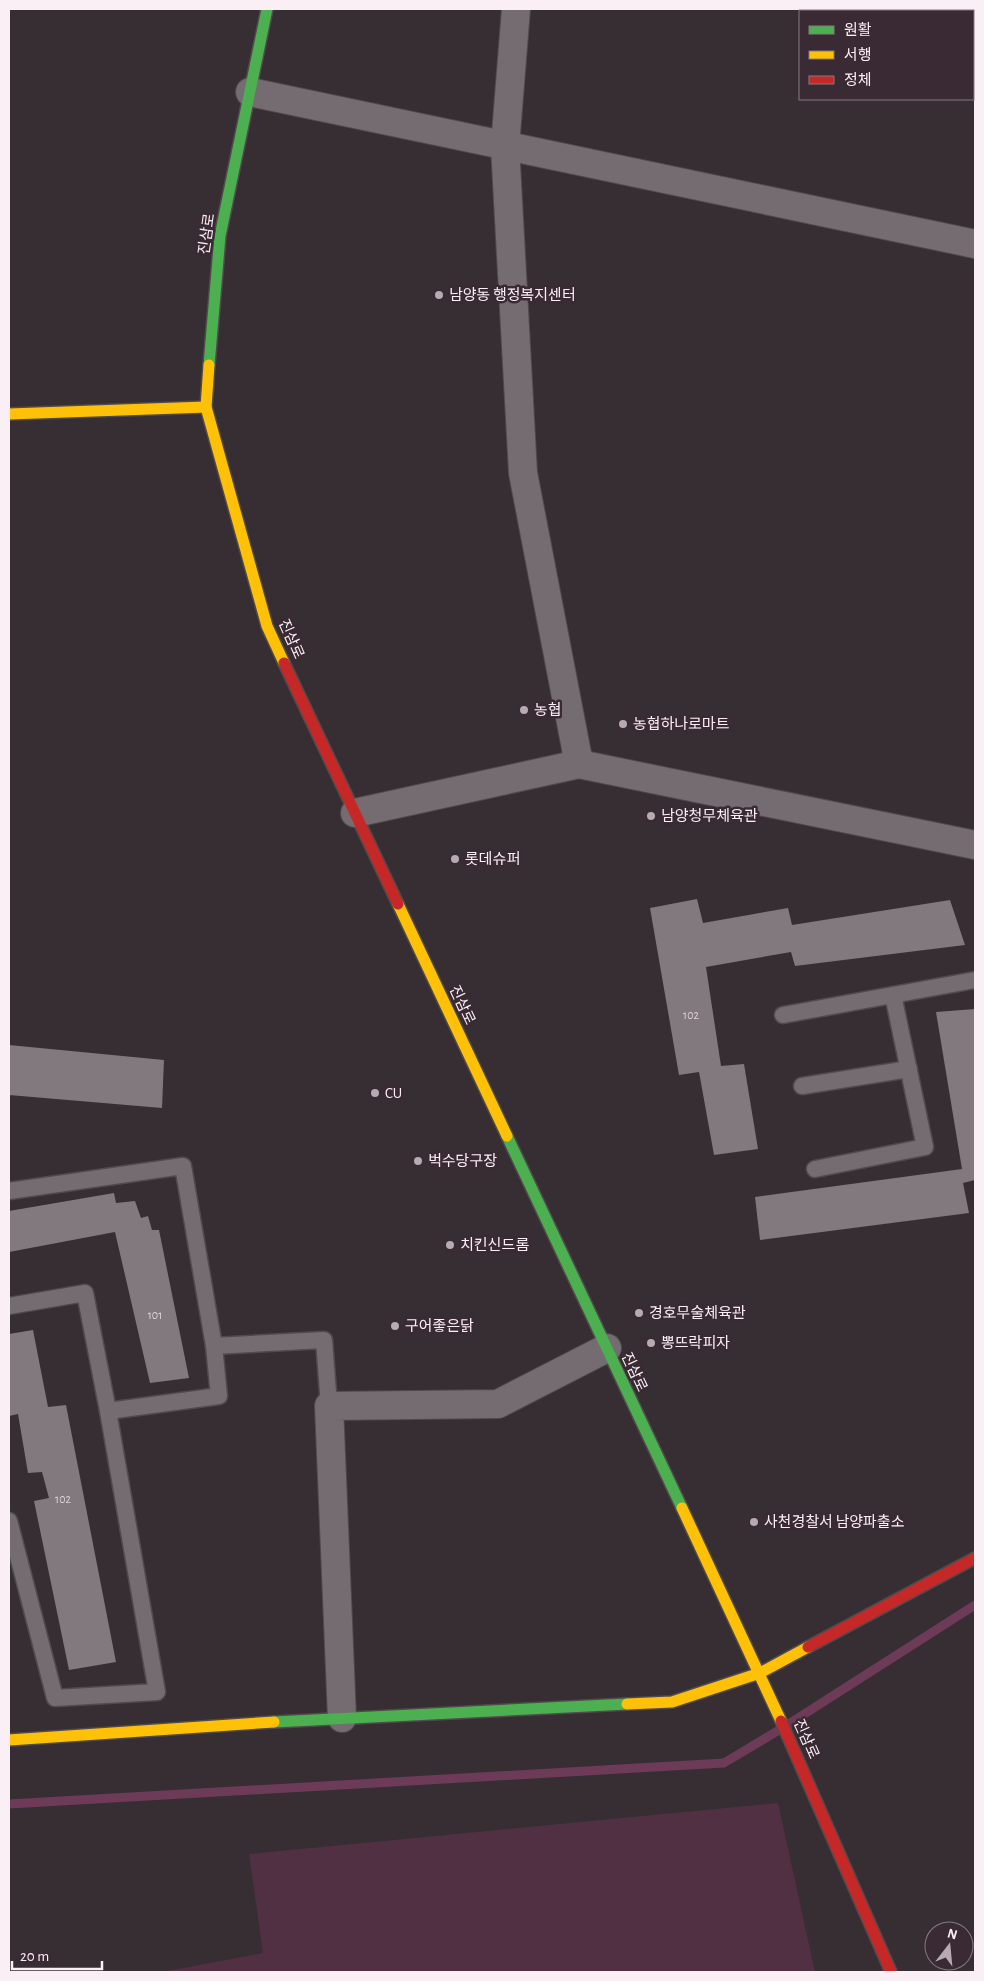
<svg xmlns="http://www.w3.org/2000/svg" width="984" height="1981" viewBox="0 0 984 1981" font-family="'Alegreya Sans','Noto Sans KR',sans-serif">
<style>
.green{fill:#503042}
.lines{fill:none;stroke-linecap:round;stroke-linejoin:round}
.stream{stroke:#6d3b58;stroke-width:9}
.building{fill:#81797d}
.lane-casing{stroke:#514a4d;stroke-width:19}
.street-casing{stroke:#514a4d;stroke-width:30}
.fast-casing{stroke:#514a4d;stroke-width:14}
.slow-casing{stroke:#514a4d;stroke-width:14}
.jam-casing{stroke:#514a4d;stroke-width:14}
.lane{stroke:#756c71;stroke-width:16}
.street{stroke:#756c71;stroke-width:28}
.fast{stroke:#4caf50;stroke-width:11}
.slow{stroke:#ffc107;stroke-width:11}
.jam{stroke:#c62828;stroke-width:11}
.poi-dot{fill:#b5abb0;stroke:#3a2a33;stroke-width:2}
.labels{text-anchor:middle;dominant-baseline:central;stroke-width:5;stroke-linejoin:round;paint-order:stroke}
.number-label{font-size:12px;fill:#dcd2d6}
.street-label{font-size:15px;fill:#faeff4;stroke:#3a2a33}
.poi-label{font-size:15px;fill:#faeff4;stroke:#3a2a33;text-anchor:start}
</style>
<rect width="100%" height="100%" fill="#362e32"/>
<polygon class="green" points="778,1803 815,1972 162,1972 263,1953 249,1854"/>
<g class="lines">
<polyline class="stream" points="9,1804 724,1763 784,1727 975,1605"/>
</g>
<g class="building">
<polygon points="697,899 703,923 788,908 792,925 950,900 965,945 795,966 791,952 706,967 721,1066 744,1064 758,1149 714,1155 699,1072 679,1075 650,908"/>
<polygon points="975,1009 975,1180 963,1183 969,1213 760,1240 755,1197 962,1169 936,1012"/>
<polygon points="9,1045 164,1060 162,1108 9,1095"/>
<polygon points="114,1193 116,1203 135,1201 141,1218 148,1216 152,1230 159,1230 189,1378 150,1383 115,1232 9,1252 9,1211"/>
<polygon points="33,1330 48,1407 66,1405 116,1662 69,1670 34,1501 49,1498 42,1472 28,1473 18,1414 9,1416 9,1334"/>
</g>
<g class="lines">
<g class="lane-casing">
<g id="lane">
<polyline points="783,1015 975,980"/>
<polyline points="802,1086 909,1069"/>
<polyline points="815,1169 925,1147 893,995"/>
<polyline points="9,1191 183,1166 214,1346"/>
<polyline points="9,1306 85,1293 108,1411 219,1396 214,1346 324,1340 329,1406"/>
<polyline points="9,1521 55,1698 157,1692 108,1411"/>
</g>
</g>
<g class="street-casing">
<g id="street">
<polyline points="516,9 505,146 523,473 579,764"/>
<polyline points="250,92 975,244"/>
<polyline points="355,813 579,764 975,845"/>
<polyline points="342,1718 329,1406 498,1404 607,1348"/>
</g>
</g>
<g class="fast-casing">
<g id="fast">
<polyline points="209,365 220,236 267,9"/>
<polyline points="507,1136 682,1508"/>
<polyline points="274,1722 627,1704"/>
</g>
</g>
<g class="slow-casing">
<g id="slow">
<polyline points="209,365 206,407 267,626 284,663"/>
<polyline points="9,414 206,407"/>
<polyline points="398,904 507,1136"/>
<polyline points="682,1508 781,1721"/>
<polyline points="627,1704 672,1702 760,1673 808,1647"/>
<polyline points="9,1740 274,1722"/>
</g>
</g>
<g class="jam-casing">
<g id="jam">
<polyline points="284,663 398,904"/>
<polyline points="808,1647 975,1558"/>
<polyline points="781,1721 891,1972"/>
</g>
</g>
<use href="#lane" class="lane"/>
<use href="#street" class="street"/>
<use href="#fast" class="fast"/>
<use href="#slow" class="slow"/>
<use href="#jam" class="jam"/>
</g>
<g class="poi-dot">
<circle cx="439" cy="295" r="5"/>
<circle cx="524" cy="710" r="5"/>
<circle cx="623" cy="724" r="5"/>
<circle cx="651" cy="816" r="5"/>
<circle cx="455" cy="859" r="5"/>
<circle cx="375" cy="1093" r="5"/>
<circle cx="418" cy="1161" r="5"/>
<circle cx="450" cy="1245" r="5"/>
<circle cx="639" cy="1313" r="5"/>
<circle cx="395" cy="1326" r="5"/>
<circle cx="651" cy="1343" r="5"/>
<circle cx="754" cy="1522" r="5"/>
</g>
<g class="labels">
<g class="number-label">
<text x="691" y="1015">102</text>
<text x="155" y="1315">101</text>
<text x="63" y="1499">102</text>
</g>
<g class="street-label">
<text transform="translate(207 234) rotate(-82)">진삼로</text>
<text transform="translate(291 639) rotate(66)">진삼로</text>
<text transform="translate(462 1005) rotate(65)">진삼로</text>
<text transform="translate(634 1372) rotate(65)">진삼로</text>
<text transform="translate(806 1739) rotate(66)">진삼로</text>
</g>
<g class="poi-label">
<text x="449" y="295">남양동 행정복지센터</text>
<text x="534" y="710">농협</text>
<text x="633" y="724">농협하나로마트</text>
<text x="661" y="816">남양청무체육관</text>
<text x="465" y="859">롯데슈퍼</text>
<text x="385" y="1093">CU</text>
<text x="428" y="1161">벅수당구장</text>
<text x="460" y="1245">치킨신드롬</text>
<text x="649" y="1313">경호무술체육관</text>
<text x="405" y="1326">구어좋은닭</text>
<text x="661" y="1343">뽕뜨락피자</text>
<text x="764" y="1522">사천경찰서 남양파출소</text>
</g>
</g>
<rect width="984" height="1981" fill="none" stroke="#faeff4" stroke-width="20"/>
<rect x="799" y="10" width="175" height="90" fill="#3a2a33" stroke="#877980"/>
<rect x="809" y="26" width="25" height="8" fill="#4caf50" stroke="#877980"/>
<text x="844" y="35" font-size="15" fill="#faeff4">원활</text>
<rect x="809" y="51" width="25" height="8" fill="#ffc107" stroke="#877980"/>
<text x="844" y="60" font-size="15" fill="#faeff4">서행</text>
<rect x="809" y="76" width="25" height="8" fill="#c62828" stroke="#877980"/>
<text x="844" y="85" font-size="15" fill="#faeff4">정체</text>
<g transform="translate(949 1946) rotate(16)"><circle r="24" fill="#3a2a33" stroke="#877980"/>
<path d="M0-4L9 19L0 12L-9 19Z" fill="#b5abb0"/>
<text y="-8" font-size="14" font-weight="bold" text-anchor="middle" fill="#faeff4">N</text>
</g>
<path d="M12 1961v8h90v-8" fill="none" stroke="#faeff4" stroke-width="2.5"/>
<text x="20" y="1961" font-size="15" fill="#faeff4" stroke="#3a2a33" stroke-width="4" paint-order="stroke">20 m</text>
</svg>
